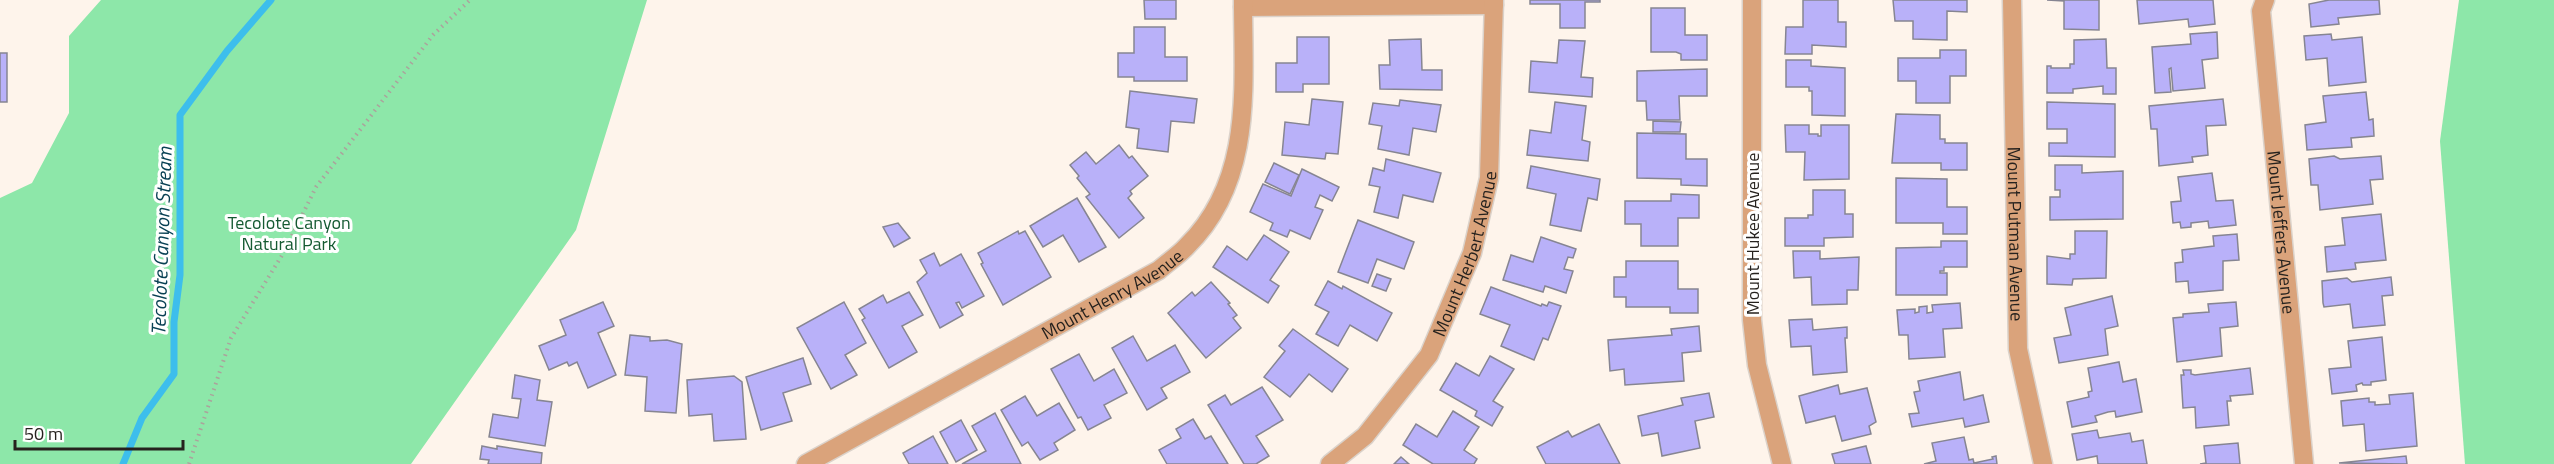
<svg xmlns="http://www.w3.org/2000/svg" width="2554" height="464" viewBox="0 0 2554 464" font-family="'Titillium Web',sans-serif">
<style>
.green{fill:#8de7a9}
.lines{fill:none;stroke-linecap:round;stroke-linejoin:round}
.stream{stroke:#3dbeec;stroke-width:7}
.building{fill:#b9b1f9;stroke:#868592;stroke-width:1.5}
.street-casing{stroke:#dbd2ca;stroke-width:21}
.path{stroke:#aba39c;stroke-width:4;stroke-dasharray:1.5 4.5;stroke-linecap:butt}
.street{stroke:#daa37b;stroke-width:18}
.labels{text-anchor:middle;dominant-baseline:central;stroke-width:6;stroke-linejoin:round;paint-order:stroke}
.park-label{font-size:18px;fill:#155a32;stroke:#fff}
.street-label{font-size:18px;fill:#26221e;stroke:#fff}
.water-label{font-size:20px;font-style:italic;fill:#094154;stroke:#fff}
</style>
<rect width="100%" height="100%" fill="#fef4eb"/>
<g class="green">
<polygon points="101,0 647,0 576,230 411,464 0,464 0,198 32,183 69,113 69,36"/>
<polygon points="2459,0 2554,0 2554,464 2465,464 2440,141"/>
</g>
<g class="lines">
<polyline class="stream" points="123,464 142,418 174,374 174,322 180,275 180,115 227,51 271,0"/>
</g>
<g class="building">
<polygon points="1144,0 1176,0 1176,19 1145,19"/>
<polygon points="1530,0 1600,0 1600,2 1585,2 1585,28 1560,28 1560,4 1530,4"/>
<polygon points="1803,0 1838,0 1838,22 1846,22 1846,47 1812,45 1812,54 1785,54 1786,27 1803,27"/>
<polygon points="1893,0 1967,0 1967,12 1947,11 1947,40 1913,39 1913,21 1895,21"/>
<polygon points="2047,0 2099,0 2099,30 2064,29 2064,1"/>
<polygon points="2137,0 2213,0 2215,24 2189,27 2188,19 2139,24"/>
<polygon points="2329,0 2379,0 2380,14 2338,18 2339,24 2311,27 2309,4"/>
<polygon points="1651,8 1685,8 1685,35 1707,35 1707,60 1681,60 1681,54 1676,52 1651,52"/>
<polygon points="1134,27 1165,27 1165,57 1187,57 1187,81 1134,81 1134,77 1118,77 1118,53 1134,53"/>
<polygon points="2217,32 2218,58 2202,60 2205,88 2173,91 2171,68 2169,69 2171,92 2155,93 2152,47 2191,44 2190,34"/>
<polygon points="2331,34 2332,40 2362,37 2366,82 2329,86 2327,58 2306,60 2304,36"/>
<polygon points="1297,37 1329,37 1329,84 1303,84 1303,92 1276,92 1276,63 1297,63"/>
<polygon points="1421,39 1422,70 1442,70 1442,90 1380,89 1379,65 1390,65 1389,40"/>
<polygon points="2106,39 2107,68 2116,68 2116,94 2103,94 2103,86 2073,89 2073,93 2047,93 2047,66 2051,66 2051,68 2070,68 2070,64 2074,64 2074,40"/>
<polygon points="1559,40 1585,41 1581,77 1593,78 1592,97 1529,92 1531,61 1557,63"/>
<polygon points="1940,50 1966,50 1966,76 1950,76 1950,103 1916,103 1916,81 1898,81 1898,58 1940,58"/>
<rect x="0" y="53" width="7" height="49"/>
<polygon points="1786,60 1811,60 1811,66 1845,68 1845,116 1812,115 1812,91 1809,91 1809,87 1786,87"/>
<polygon points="1707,69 1707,96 1679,96 1680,120 1647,120 1646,101 1637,101 1637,71"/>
<polygon points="1130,91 1197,99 1194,123 1171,121 1168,152 1137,148 1139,129 1126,127"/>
<polygon points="2366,92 2369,120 2373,119 2374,136 2351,138 2352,147 2307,150 2305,125 2326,122 2323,96"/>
<polygon points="1312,99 1343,102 1338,154 1326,153 1325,159 1282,155 1285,122 1309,125"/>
<polygon points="2223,99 2226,125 2206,126 2208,155 2192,157 2193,162 2159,166 2157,129 2151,129 2149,106"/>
<polygon points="1400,100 1441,105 1436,132 1413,128 1409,155 1378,149 1382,126 1369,124 1373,103 1399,106"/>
<polygon points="1555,102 1586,106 1582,140 1590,142 1588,161 1527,155 1530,130 1551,133"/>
<polygon points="2047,102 2115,104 2115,157 2049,156 2049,143 2067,143 2067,129 2047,129"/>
<polygon points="1896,114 1940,115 1940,139 1945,139 1945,143 1967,143 1967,170 1941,170 1941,163 1892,163"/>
<polygon points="1653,121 1681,122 1680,132 1653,132"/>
<polygon points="1785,125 1809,125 1809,134 1818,134 1818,136 1821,136 1821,125 1849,125 1849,179 1804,180 1805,152 1786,152"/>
<polygon points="1637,133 1686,134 1686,159 1707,159 1707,186 1681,185 1681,179 1637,178"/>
<polygon points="1119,145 1129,158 1132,156 1148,176 1130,191 1132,194 1128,198 1144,218 1119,238 1086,197 1090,194 1077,178 1079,176 1070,165 1086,152 1096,164"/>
<polygon points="2334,156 2340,159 2381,156 2383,179 2370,180 2373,204 2320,210 2318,185 2311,185 2309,159"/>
<polygon points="1386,159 1441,173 1433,202 1403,195 1398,218 1374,212 1380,187 1369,185 1373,168 1384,171"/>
<polygon points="1274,163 1299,175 1290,194 1265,182"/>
<polygon points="2055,165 2082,165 2082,173 2123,171 2123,219 2050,220 2050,197 2060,197 2060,190 2055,190"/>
<polygon points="1531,166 1600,179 1597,200 1588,198 1581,231 1550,225 1556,194 1527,188"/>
<polygon points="1302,169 1339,187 1332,201 1320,195 1315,207 1323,210 1310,239 1290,230 1287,237 1270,230 1273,223 1250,212 1263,184 1291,196"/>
<polygon points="2212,173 2216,201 2233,200 2236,225 2209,228 2208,221 2191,223 2191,227 2181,228 2180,222 2173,223 2171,202 2181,201 2178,177"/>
<polygon points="1896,178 1947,179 1947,207 1967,207 1967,234 1943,234 1943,223 1896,223"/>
<polygon points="1813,190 1845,190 1845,214 1853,214 1853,237 1824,238 1824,246 1785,246 1785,218 1808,218 1808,215 1813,215"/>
<polygon points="1671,194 1699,195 1699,218 1678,218 1678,246 1641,246 1641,224 1625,224 1625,201 1671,201"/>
<polygon points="1077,198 1106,247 1079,262 1063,235 1043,247 1030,226"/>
<polygon points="2381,214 2386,260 2355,263 2356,269 2327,272 2325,247 2345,245 2342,218"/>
<polygon points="1358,220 1414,242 1404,269 1377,259 1368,283 1338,272"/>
<polygon points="898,223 910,238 894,247 883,227"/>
<polygon points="1018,231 1019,234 1025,231 1051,277 1003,305 981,264 983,263 978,253"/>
<polygon points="2075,231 2107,231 2106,278 2073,279 2072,285 2047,284 2047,256 2070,259 2070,254 2075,254"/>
<polygon points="2237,234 2239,260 2223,261 2223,290 2189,293 2188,281 2176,282 2175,263 2183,262 2182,250 2214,246 2213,236"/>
<polygon points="1264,235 1289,252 1270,280 1279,286 1268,303 1213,267 1227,246 1247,260"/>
<polygon points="1541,237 1576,249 1573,258 1568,257 1564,269 1573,271 1566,293 1545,286 1543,292 1503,280 1511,255 1533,262"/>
<polygon points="1941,241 1967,241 1967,267 1944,267 1944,271 1940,271 1940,273 1947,273 1947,295 1896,295 1896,248 1941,247"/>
<polygon points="1793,251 1820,251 1820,259 1859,257 1858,290 1847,290 1847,304 1812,305 1811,277 1794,278"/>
<polygon points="934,253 940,266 961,254 984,296 962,308 959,302 956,303 963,315 940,328 917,282 927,273 920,260"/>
<polygon points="1626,261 1678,261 1678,289 1698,289 1698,313 1670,313 1670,307 1626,307 1626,297 1614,297 1614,277 1626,277"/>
<polygon points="1377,274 1391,279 1386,291 1372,286"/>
<polygon points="2391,277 2393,295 2382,296 2385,325 2353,328 2350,304 2324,307 2323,303 2322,281 2347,278 2352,282"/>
<polygon points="1328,281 1342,289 1343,286 1392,313 1377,341 1350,325 1338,346 1316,334 1329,312 1315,305"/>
<polygon points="1211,282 1230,303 1228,304 1237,315 1233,318 1241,328 1206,358 1168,313 1192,292 1195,296"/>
<polygon points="1491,287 1541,306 1542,304 1547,306 1549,302 1561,306 1548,340 1543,338 1534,360 1501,346 1510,325 1480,314"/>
<polygon points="909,292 923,315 902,326 917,352 889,368 862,320 865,318 859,309 883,295 887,303"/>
<polygon points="2112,296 2118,326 2105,329 2108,355 2059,363 2054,338 2071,335 2065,308"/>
<polygon points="603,302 614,326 598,333 616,375 588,388 577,362 569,366 567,362 549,370 539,346 566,335 560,320"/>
<polygon points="844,302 866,343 845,355 857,375 831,389 797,328"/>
<polygon points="2236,302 2238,326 2220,328 2222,356 2177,362 2173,318 2183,317 2183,314 2209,312 2208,304"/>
<polygon points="1960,303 1962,328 1943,329 1945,357 1909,359 1908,335 1899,335 1897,310 1915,309 1915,313 1919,312 1919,307 1927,306 1927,313 1933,312 1932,305"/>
<polygon points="1812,319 1813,330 1847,327 1847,338 1845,338 1847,372 1813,375 1811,346 1791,347 1789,320"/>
<polygon points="1699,326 1701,351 1682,353 1684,381 1625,385 1624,369 1610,371 1608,340 1672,335 1671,329"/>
<polygon points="1293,329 1348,369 1332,392 1309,374 1290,397 1264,377 1285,351 1279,346"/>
<polygon points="630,335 650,337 650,341 667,340 682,344 676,413 645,411 647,377 625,375"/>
<polygon points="1133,336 1147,361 1175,345 1190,372 1161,388 1167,398 1147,410 1112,348"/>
<polygon points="2382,337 2386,380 2371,382 2371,385 2363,385 2362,383 2356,385 2357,391 2332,394 2329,369 2351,367 2348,341"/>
<polygon points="1079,354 1094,381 1114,369 1127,393 1104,405 1111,418 1088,430 1081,417 1078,418 1051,369"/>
<polygon points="1490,356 1514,369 1493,401 1503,407 1492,426 1475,416 1477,411 1440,390 1456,363 1479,376"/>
<polygon points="803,358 811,384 783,393 792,421 761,430 746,377"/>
<polygon points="2119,362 2123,382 2136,379 2142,412 2116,417 2115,411 2108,412 2095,416 2097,422 2072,427 2067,402 2089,397 2088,392 2092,391 2088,368"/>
<polygon points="2250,368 2253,394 2230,396 2231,401 2227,401 2229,425 2196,428 2195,407 2183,408 2181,375 2184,375 2183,370 2191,370 2191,374 2195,375"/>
<polygon points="1960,372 1964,400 1983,395 1989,422 1965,427 1963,418 1912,427 1909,414 1919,413 1914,392 1920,391 1918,381"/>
<polygon points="515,375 540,380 537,400 552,402 545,446 489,437 493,414 518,418 521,399 512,398"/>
<polygon points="734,376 742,382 746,439 714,441 712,414 689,416 687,380"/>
<polygon points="1838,385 1840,394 1867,388 1876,422 1869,426 1871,434 1842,441 1835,416 1806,423 1799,396"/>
<polygon points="1262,387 1283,420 1256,436 1269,456 1256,464 1244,464 1208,405 1225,395 1231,405"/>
<polygon points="1709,393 1714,417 1695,421 1700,448 1662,456 1658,433 1642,436 1638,416 1683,405 1681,398"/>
<polygon points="2413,393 2417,446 2366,451 2364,424 2343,426 2341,401 2369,398 2369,402 2375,402 2375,405 2390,404 2389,395"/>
<polygon points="1025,396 1037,416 1059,403 1075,430 1054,443 1058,450 1040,460 1028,442 1022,446 1001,410"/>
<polygon points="1453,411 1479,427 1464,450 1477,459 1474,464 1433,464 1403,445 1416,424 1437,437"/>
<polygon points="995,413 1021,464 962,464 986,451 972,426"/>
<polygon points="1193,419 1205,439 1211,436 1228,464 1167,464 1159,450 1181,438 1176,429"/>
<polygon points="961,420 977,450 956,462 940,432"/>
<polygon points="1599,424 1620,464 1546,464 1537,447 1568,431 1572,437"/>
<polygon points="2097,430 2099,438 2130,433 2132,442 2143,440 2147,464 2098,464 2097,456 2077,460 2072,434"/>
<polygon points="933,436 948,464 909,464 903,453"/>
<polygon points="1964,437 1969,460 1973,459 1974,463 1993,459 1992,457 1996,456 1997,464 1924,464 1936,461 1932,443"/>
<polygon points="2238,443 2240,464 2200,464 2206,463 2204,446"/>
<polygon points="482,446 497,449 497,446 542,453 541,464 488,464 489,460 480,459"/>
<polygon points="1866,446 1871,464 1835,464 1832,454"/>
<polygon points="2406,456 2407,464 2339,463"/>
<polygon points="1401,457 1409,464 1394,464"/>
</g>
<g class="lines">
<g class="street-casing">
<g id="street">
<polyline points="1752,0 1752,320 1757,365 1782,464"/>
<path id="s1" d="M2012,0L2018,349L2043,464"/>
<path id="s2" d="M2265,0L2261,11L2304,464"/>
<polyline points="1243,7 1494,5"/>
<path id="s3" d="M806,464L1159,270C1168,262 1179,255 1187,246C1254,180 1243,86 1243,0"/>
<path id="s4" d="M1330,464L1365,436L1429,355L1472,253L1489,178L1494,0"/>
</g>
</g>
<polyline class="path" points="189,464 231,338 284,252 316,187 433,35 470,0"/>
<use href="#street" class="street"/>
</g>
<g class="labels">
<g class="park-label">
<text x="289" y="222">Tecolote Canyon<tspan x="289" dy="21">Natural Park</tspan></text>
</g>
<g class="street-label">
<text stroke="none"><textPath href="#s2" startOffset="234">Mount Jeffers Avenue</textPath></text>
<text stroke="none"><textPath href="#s1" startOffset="234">Mount Putman Avenue</textPath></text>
<text transform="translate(1752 234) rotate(-90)">Mount Hukee Avenue</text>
<text stroke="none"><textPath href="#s4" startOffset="256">Mount Herbert Avenue</textPath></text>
<text stroke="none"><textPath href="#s3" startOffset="350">Mount Henry Avenue</textPath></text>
</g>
<g class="water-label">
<text transform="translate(161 241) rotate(-88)">Tecolote Canyon Stream</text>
</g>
</g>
<path d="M15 440v9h168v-9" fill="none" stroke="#26221e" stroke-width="3"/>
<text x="24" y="440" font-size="18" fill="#26221e" stroke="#ffffff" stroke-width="4.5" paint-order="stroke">50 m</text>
</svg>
